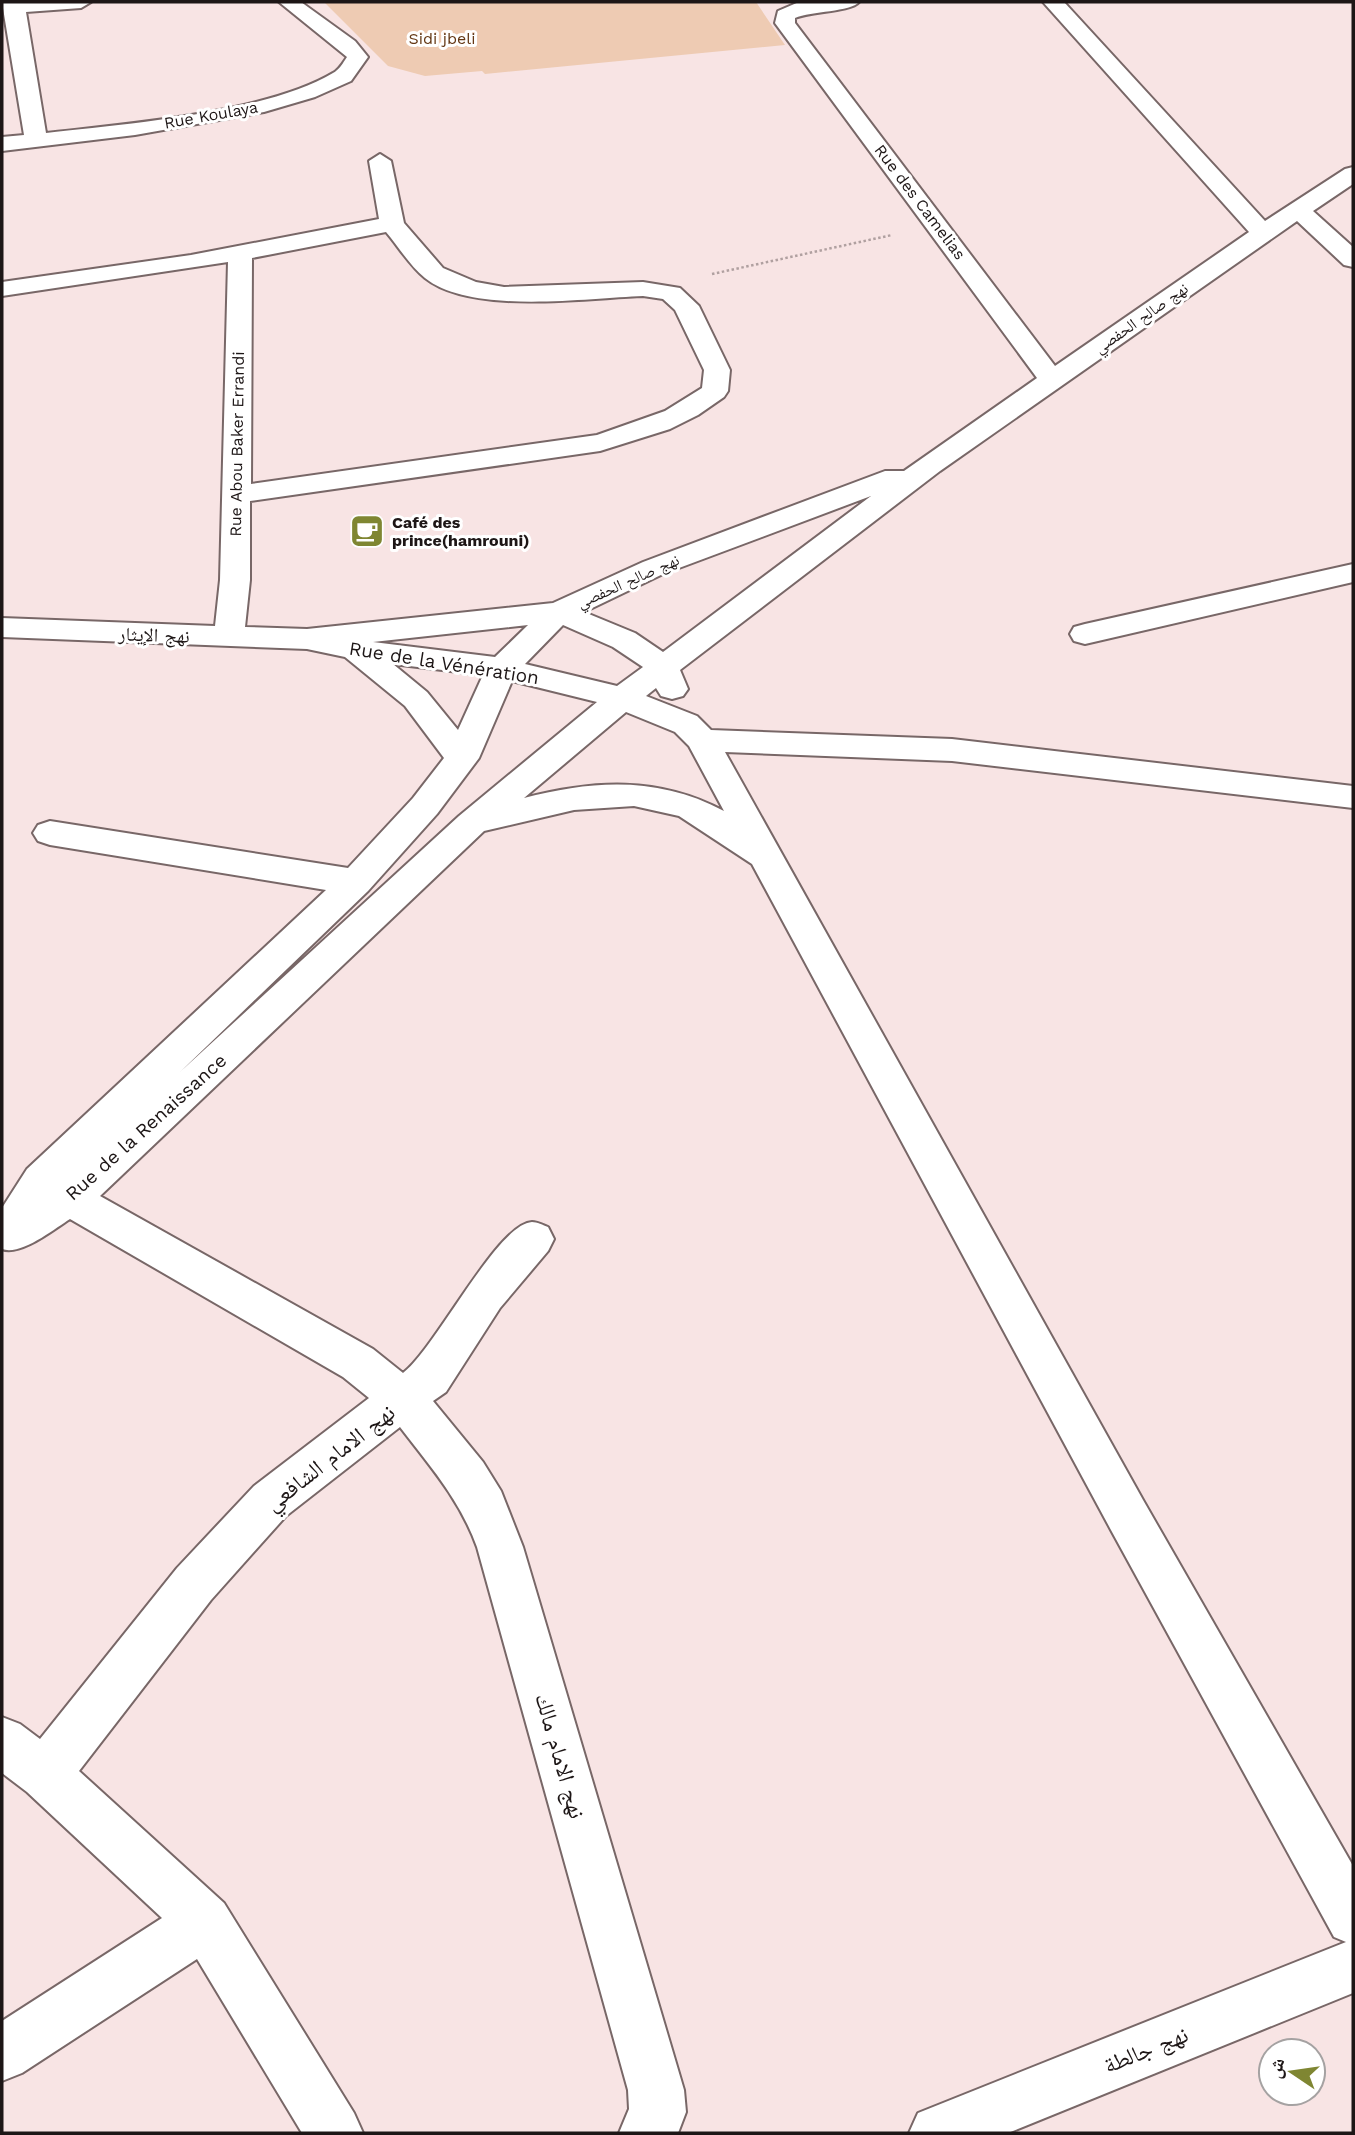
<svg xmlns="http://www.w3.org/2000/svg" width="1355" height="2135" viewBox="0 0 1355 2135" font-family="'Work Sans','Noto Naskh Arabic',sans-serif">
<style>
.green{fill:#eecbb3}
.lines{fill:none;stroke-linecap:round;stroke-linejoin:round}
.street-casing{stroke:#786767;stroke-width:4}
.path{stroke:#b0a0a0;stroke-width:2.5;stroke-dasharray:2.5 2.5;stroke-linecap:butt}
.street{fill:#fff;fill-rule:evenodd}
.labels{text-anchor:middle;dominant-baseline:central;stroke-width:6;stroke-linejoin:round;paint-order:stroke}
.far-park-label{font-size:16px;fill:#643815;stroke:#fff}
.far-street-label{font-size:16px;fill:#1d1616;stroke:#fff}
.far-poi-label{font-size:16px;font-weight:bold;fill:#1d1616;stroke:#fff;text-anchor:start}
.street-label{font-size:19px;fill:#1d1616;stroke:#fff}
.near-street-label{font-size:23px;fill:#1d1616;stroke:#fff}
</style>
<rect width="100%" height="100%" fill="#f8e4e4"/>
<polygon class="green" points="324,2 756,2 785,45 485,74 482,71 425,76 388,66"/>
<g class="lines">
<g class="street-casing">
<g id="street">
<path d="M2,2H91L81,8L26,12L46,133C125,124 266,113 333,73C339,70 343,63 347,57L279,2H301L355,41L368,57L351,81L315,97L264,112L135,135L2,151V137L24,135Z"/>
<path d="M799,2H859C851,12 811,11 795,18V23L1055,366L1249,232L1043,2H1064L1265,221L1345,169L1353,167V184L1313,211L1353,247V267L1344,265L1297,221L940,471L680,670L688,689L683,696L672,699L661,696L656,688L646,696L697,716L711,730L952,739L1353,786V808L952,761L725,752L1143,1500L1353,1866V1993L1008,2133H909L918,2113L1346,1942L1334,1937L1111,1530L752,864L679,816L634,806L574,810L484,831L100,1196L373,1349L403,1373C436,1348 497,1224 532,1222C537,1222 543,1225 548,1227L554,1239L548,1251L500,1308L446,1392L433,1401L483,1462L501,1491L523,1547L684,2090L686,2112L678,2133H619L629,2109L628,2090L477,1547C460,1500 430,1466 400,1427L286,1516L211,1600L79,1771L224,1903L354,2113L363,2133H302L197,1959L22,2073L2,2081V2021L162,1918L27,1792L2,1773V1717L20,1724L40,1739L177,1568L254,1486L369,1398L343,1377L70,1219C54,1229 21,1256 2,1249V1208L27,1169L326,890L50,845L38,841L33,833L38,825L50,821L348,868L413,798L444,758L405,706L345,657L307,649L2,637V618L215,626L220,580L228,262L2,296V282L191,255L379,219L369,161L380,154L391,161L404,223L443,268L476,282L504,287L643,282L680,288L699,306L730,370L728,391L724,397L698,415L670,429L600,451L250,501V580L245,627L307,629L553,603L643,562L885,471H904L1037,378L775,23L778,11ZM386,232C398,246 410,266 425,278C471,315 586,298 643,296L663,299L675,310L704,370L702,388L665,411L597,435L251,484L252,258ZM871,496L663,652L635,633L584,612L663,574ZM528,625L495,657L373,642ZM563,625L613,647L643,667L617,686L525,664ZM393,664L483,675L458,730L427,692ZM512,681L597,702L459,816L180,1072L368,891L437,814L479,758ZM626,712L675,732L689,746L724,811C659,776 593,780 524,798Z"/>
<polygon points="1353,564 1353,582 1085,644 1074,641 1070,634 1074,627 1085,624"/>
</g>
</g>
<polyline class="path" points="712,274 892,235"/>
<use href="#street" class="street"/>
</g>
<defs>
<g id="cafe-square" transform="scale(1.75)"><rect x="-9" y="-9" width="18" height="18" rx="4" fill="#7f8632" stroke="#fff"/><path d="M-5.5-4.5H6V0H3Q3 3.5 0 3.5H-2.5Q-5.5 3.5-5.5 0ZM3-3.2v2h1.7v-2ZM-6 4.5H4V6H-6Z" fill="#fff"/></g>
</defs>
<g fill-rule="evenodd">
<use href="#cafe-square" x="367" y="531"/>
</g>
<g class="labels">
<g class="far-park-label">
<text x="442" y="38">Sidi jbeli</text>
</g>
<g class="far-street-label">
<text transform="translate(211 115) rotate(-10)">Rue Koulaya</text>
<text transform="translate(920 202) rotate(53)">Rue des Camelias</text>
<text transform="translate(1141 318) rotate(-35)">نهج صالح الحفصي</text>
<text transform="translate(237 444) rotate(-89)">Rue Abou Baker Errandi</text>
<text transform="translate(628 581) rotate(-24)">نهج صالح الحفصي</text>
</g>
<g class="far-poi-label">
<text x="392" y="522">Café des<tspan x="392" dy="18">prince(hamrouni)</tspan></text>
</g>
<g class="street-label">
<text transform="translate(154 635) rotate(2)">نهج الإيثار</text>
<text transform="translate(444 663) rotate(9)">Rue de la Vénération</text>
<text transform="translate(146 1127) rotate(-42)">Rue de la Renaissance</text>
</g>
<g class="near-street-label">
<text transform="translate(330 1458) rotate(-38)">نهج الامام الشافعي</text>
<text transform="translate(560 1756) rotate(74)">نهج الامام مالك</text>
<text transform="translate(1146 2050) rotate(-22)">نهج جالطة</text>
</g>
</g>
<rect width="1355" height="2135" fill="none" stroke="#1d1616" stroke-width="7"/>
<g transform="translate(1292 2072) rotate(283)"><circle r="33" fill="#ffffff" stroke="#a5a2a2" stroke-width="2"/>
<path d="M0-5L12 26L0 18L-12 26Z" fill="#7f8632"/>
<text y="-10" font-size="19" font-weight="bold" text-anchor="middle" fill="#1d1616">ش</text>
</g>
</svg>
